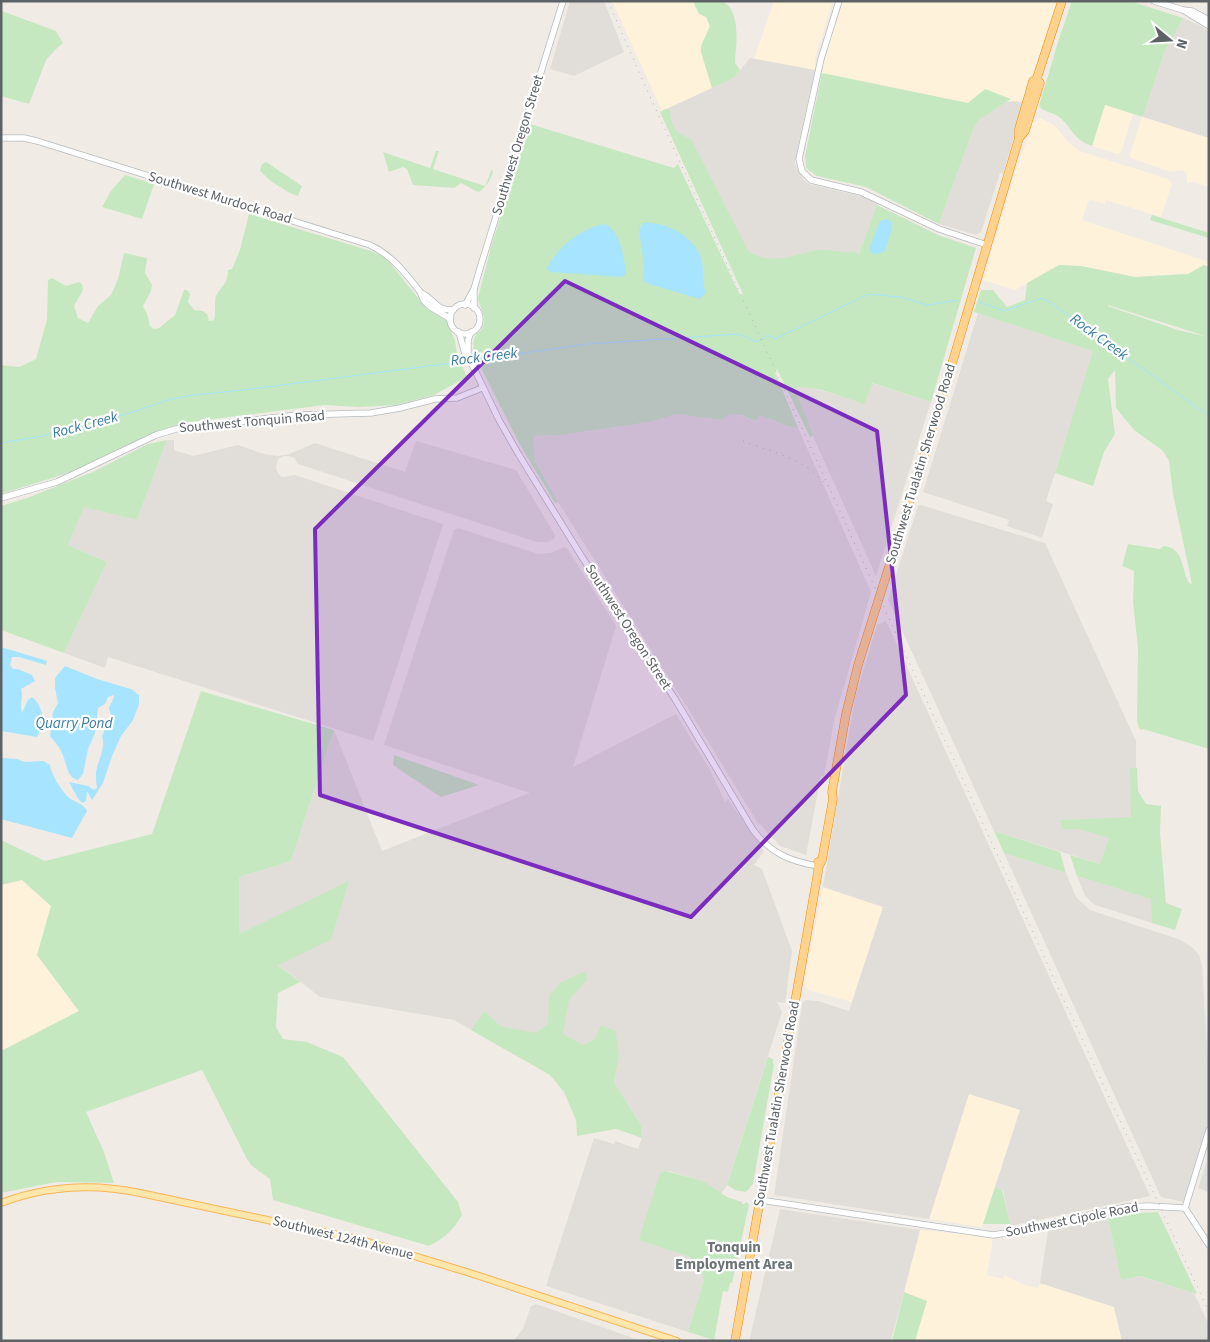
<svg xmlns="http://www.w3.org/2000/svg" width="1210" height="1342" viewBox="0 0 1210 1342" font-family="'Source Sans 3',sans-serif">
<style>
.commercial{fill:#fff2db}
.industrial{fill:#e1ded9}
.green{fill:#c6e8c0;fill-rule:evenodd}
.water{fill:#a6e4ff}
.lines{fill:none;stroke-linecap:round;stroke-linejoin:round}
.stream{stroke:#a6e4ff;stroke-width:1}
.secondary-casing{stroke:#b6bbbf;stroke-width:7}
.primary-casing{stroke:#f8b556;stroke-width:8}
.highway-casing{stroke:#f58700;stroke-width:9}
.secondary{stroke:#fff;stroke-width:5.5}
.primary{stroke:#ffe6ab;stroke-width:6}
.highway{stroke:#ffd38d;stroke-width:8}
.rail{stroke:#b4b5b6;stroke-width:1;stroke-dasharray:1 6;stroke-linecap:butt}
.marked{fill:#7b2cbf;fill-opacity:0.2;stroke:#7b2cbf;stroke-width:4;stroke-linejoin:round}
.labels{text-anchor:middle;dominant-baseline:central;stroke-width:4.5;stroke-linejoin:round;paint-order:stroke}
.street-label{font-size:14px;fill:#5d6266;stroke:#fff}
.water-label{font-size:15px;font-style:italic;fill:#387ba4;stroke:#fff}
.neighbourhood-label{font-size:15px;font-weight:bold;fill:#6d7478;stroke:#fff}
</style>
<rect width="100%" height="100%" fill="#f0ece5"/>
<g class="commercial">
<polygon points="612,1 693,1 699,14 706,17 710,26 701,46 701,52 712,88 662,111"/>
<polygon points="774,1 833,1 815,57 815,70 754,59"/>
<polygon points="843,1 1057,1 1024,103 1013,101 997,109 822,73 827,51"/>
<polygon points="1105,104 1133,114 1121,152 1118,154 1092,146"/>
<polygon points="1142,116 1209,138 1209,187 1194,182 1187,183 1187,177 1186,173 1182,170 1171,172 1131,158 1130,155"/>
<polygon points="1040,118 1055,126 1068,142 1079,151 1168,179 1172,184 1161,217 1106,200 1105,204 1089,199 1082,220 1209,262 1209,267 1204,265 1188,274 1177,274 1135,277 1081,266 1059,265 1015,290 983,280 1014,176 1033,123"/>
<polygon points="22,880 51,906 37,955 79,1012 1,1051 1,885"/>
<polygon points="823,887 883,907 852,1002 808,990 804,984"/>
<polygon points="969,1094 1020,1110 982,1227 929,1219"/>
<polygon points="920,1230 993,1237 987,1275 1004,1279 1004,1275 1024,1285 1038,1288 1040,1283 1114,1307 1122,1341 892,1341"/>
</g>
<g class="industrial">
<polygon points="570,1 604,1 624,52 574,76 550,69"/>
<polygon points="1183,18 1199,25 1209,32 1209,138 1143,117 1164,53"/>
<polygon points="750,58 815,70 796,155 795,164 803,179 809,184 864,197 878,204 857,261 776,263 728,259 662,111 734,78"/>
<polygon points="1013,101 1024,103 1003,174 1000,173 981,232 976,235 939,224 974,127 979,120 1006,102"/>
<polygon points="978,313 1094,351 1046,501 1053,504 1042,538 1007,526 1009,520 923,492"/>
<polygon points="871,383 931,402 876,576 813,436 795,389 804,386 865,402"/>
<polygon points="733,413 756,421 760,415 787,426 798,428 871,592 834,721 824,776 821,776 806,855 780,846 760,824 759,825 689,710 558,502 535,461 532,436 561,435 650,422 677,414 721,420 728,414"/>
<polygon points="167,440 174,440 174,450 193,456 238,445 264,454 278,456 289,454 315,443 405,472 416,441 516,470 555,535 554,539 548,542 537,542 298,464 294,458 289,456 284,456 278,459 276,468 278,473 282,477 295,475 443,524 373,741 108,657 105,668 64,653 107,562 68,545 84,506 137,520"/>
<polygon points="921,505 1045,543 1136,741 1136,875 994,831 888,600 918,506"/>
<polygon points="458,528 538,554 551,553 564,547 567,548 616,626 573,767 676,714 710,770 725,802 728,799 764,851 754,865 762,869 792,951 785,1003 777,1002 782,1012 727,1185 721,1194 702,1181 669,1171 660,1173 640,1240 688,1256 695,1262 694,1268 704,1275 704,1280 688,1332 546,1286 594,1138 614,1144 615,1141 638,1149 642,1138 641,1125 614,1082 619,1058 599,1086 520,1058 454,1020 320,997 239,934 239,877 291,861 334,730 382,851 530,793 384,745 454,530"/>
<polygon points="886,621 1150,1196 1010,1226 1003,1190 995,1187 1020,1110 969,1094 929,1219 774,1195 802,1005 803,1001 806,1000 818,1001 849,1011 883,907 823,887 855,698 877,625"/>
<polygon points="1004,853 1066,873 1076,897 1090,910 1181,940 1194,949 1199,955 1202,965 1209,1078 1209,1121 1183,1202 1161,1197"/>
<polygon points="1077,876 1152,899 1152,923 1095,905 1085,896"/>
<polygon points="1209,1155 1209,1192 1198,1188"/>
<polygon points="780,1209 920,1230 891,1341 749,1341"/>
<polygon points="1108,1218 1121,1280 1139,1276 1194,1293 1209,1325 1209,1341 1122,1341 1114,1307 1040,1283 1048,1231"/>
<polygon points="536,1304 642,1341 513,1341 523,1329 531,1306"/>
</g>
<g class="green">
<path d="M693,1C701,1 714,0 721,1C742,9 736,46 735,63L740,70L734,78L712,88L701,52V46L710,26L706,17L699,14Z"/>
<path d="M1072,1H1130L1183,18L1164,53L1143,117L1105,105L1092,146C1073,140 1073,128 1059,117C1053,112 1043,112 1039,106L1059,39Z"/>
<polygon points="2,11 56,31 63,43 55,50 46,60 29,104 1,96"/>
<polygon points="822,73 968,103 985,89 1011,99 979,120 974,127 939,224 866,187 817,176 806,168 805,156"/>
<path d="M666,109L670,110C672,128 674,132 691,139L749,252C776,266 792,254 819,250C830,248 845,255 854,251L859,255L877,205L938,235L976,248L931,402L872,383L865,403L863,404C849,399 807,382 795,389L812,432L813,436L810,437L777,369L775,372L798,428L787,426L760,415L757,421C742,416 734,409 721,420L677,414L650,422L561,435L533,436L535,461L558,502L555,503L520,445L478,362C475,353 470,344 476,335C480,331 484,328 484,321C485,313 479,307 478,298L491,247L530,124L674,168L678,164L740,295L743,294L660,112Z"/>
<path d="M436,151H439L433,169L485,186L492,169L493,171C491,180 486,187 479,192C472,190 468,186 461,183L454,188L413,185L407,169L403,167L389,172L383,152L430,168Z"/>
<path d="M266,162L302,186L298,196C287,193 266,179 260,170L262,164Z"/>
<polygon points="125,175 154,184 142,219 102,207 111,191"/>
<path d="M249,214L371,251L381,255L390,263L427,309L447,321L455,341L457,354L467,377L434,395L396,405L359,407L325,405L189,422L153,433L68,473L1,494V365L19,367L36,359L47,320L48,280L52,278L66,286L79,282L82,284L83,290L74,306L78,318L88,323L98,306L111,295L118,279L124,253L147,258L145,273L152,285L151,291L143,306L147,314L150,326L154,329L159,328L175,315L184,290H187L190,294L188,302L194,310L203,311L207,314L209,321L214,320C216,313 214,300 216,296C223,283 227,286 228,270L232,269L240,250Z"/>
<polygon points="1152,215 1209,233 1209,238 1150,220"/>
<path d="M1059,265L1081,266L1135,277L1188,274L1204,265L1209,267V749L1143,729L1141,730L1139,728L1137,721L1138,648L1133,602L1134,571L1122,566L1128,544L1160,549L1164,546C1184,548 1181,568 1189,583L1192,584L1173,494L1169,461L1163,451L1134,430L1116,408L1115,370L1108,379L1115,434L1104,452L1093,486L1055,473L1093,351L974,312L981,290H993L1007,307L1025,300L1027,283ZM1108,305L1208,337L1178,330L1108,306Z"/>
<polygon points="167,440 137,520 84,507 68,545 107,562 64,653 1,630 1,506 27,498 93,472 148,444"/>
<path d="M201,691L334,730L291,861L239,877V934L349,881L331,940L278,965L300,982L278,993L276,1027L283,1039L307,1042L343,1057L458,1202L462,1215C454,1230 444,1238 429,1246L273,1200L270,1179L252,1166L247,1159L202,1070L86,1112L104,1152L114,1183L56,1182L1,1193V1051L79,1011L37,955L51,906L22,880L1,885V840L45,861L152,834Z"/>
<polygon points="394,755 479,785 441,797 393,765"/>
<polygon points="1130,768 1137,768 1138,791 1146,804 1161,806 1160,833 1166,903 1182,909 1175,930 1152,923 1151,899 1077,876 1070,855 1100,864 1109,838 1079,829 1063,829 1060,820 1131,817"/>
<polygon points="994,831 1060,852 1066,873 1004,853"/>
<polygon points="586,971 587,980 569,1000 563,1034 583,1045 595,1039 601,1026 616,1031 619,1058 614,1082 641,1125 642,1138 616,1129 577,1136 576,1120 564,1092 550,1075 471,1030 485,1011 500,1026 536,1033 548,1024 549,995 561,982"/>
<polygon points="768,1057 773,1059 773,1064 774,1064 753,1184 746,1192 735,1190 727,1185"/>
<polygon points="666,1171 703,1181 727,1197 742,1202 742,1204 744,1204 747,1202 749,1205 732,1283 730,1283 728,1292 723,1291 714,1340 688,1332 704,1280 703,1275 694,1268 695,1262 688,1256 641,1241 639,1239 660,1173"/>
<polygon points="995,1187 1002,1190 1010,1224 983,1224"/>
<polygon points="1158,1212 1197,1294 1140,1276 1121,1280 1108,1218 1133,1213"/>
<polygon points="904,1292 927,1301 915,1341 892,1341"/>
</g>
<g class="water">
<polygon points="887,219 891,222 892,228 885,251 881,253 873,254 869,250 880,221"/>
<path d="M643,223C666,221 697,238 702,261C704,270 702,287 706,292L700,299L649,284L643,281L644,265L639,230Z"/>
<path d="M604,224C621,229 624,259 626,274L621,277L550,272L547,269C556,248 582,228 604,224Z"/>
<path d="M1,647L47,661L46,665L19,657H12L10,665L13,669H18L32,675L35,681L21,689C24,696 19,705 22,713L28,700L32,697C44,706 45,725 37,737L1,731V689C4,682 1,657 1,647Z"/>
<path d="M65,666L97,679L131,689L139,695V704L133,720L121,736L112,756L103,783L92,800L87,791L86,801L82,803L77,797L69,782L88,786L94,790L97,788C96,783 96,777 96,772C98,760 106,749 102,736L111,716L109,708L114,697L113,695L108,697L105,704L98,708L95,733L88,749L83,774L78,780C66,777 67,763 62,753C60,747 54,741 50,736L53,712L58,703L55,688V678Z"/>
<path d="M2,758L17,759L25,762L43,761L50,765C51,774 61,790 68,797C74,802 83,803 87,811L72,838L1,819Z"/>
</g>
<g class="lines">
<g class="stream">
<polyline points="979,302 1004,311 1042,298 1050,302 1209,416"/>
<polyline points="474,360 588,344 739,334 757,342 768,335 775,339 869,294 900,297 928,305 957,300"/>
<polyline points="1,443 43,436 61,430 130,413 171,399 193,395 244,390 467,361"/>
</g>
<g class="secondary-casing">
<g id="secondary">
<polyline points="839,1 821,59 799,159 802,171 811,180 861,192 939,229 987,245"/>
<polyline points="1154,1 1183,10 1192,11 1209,20"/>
<polyline points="1183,10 1209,26"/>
<path d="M1,138H24L37,141L370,245C393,256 406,274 421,293C423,307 440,311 450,319"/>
<path d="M421,293C434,298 435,311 453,310"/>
<circle cx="465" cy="319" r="15"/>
<polyline points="465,305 474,289"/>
<polyline points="474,308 474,289 481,265 563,1"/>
<path d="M459,332L465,354L468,356L499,420L519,455L582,557L675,699L753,830C770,853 791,862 819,866"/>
<polyline points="468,356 468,340 471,332"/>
<polyline points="1,498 57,482 156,435 176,429 297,415 371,413 400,408 435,399 457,398 482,388"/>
<polyline points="760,1200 993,1235 1006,1233 1126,1207 1148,1206 1185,1208"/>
<polyline points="1185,1208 1209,1130"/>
<polyline points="1185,1208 1209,1245"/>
</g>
</g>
<g class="primary-casing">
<path id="primary" d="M1,1203C46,1186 92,1183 140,1193L362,1240L470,1273L677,1341"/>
</g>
<g class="highway-casing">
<g id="highway">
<polyline points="1019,138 1019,129 1033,81 1037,78 1062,1"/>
<polyline points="819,866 822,860 833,799 832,792 846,714 858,665 938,411 1019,138 1025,131 1040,83 1037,78"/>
<polyline points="735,1341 818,872 818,862"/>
</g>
</g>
<use href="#secondary" class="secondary"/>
<use href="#primary" class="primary"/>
<use href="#highway" class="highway"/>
<g class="rail">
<polyline points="608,1 642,79 1056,983 1209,1312"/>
<path d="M743,441C771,452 803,458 824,482"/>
</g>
</g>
<path class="marked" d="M565,281L877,431L906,695L691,917L320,795L315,529Z"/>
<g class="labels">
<g class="street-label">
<text transform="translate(518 145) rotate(-73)">Southwest Oregon Street</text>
<text transform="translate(220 198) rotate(17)">Southwest Murdock Road</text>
<text transform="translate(252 422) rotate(-5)">Southwest Tonquin Road</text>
<text transform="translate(921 464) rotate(-73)">Southwest Tualatin Sherwood Road</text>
<text transform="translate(628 627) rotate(57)">Southwest Oregon Street</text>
<text transform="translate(777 1104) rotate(-80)">Southwest Tualatin Sherwood Road</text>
<text transform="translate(1072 1220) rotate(-11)">Southwest Cipole Road</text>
<text transform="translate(343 1238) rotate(14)">Southwest 124th Avenue</text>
</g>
<g class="water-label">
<text transform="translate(1099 337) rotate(36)">Rock Creek</text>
<text transform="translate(484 357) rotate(-7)">Rock Creek</text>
<text transform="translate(85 425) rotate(-15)">Rock Creek</text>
<text x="74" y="723">Quarry Pond</text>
</g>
<g class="neighbourhood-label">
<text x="734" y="1247">Tonquin<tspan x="734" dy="17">Employment Area</tspan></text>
</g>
</g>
<rect width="1210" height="1342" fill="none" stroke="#5d6266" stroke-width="5"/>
<g transform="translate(1170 40) rotate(108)" stroke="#ffffff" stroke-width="4" paint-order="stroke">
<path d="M0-4L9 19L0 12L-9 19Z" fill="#5d6266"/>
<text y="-8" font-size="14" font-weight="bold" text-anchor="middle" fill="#5d6266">N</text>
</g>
</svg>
